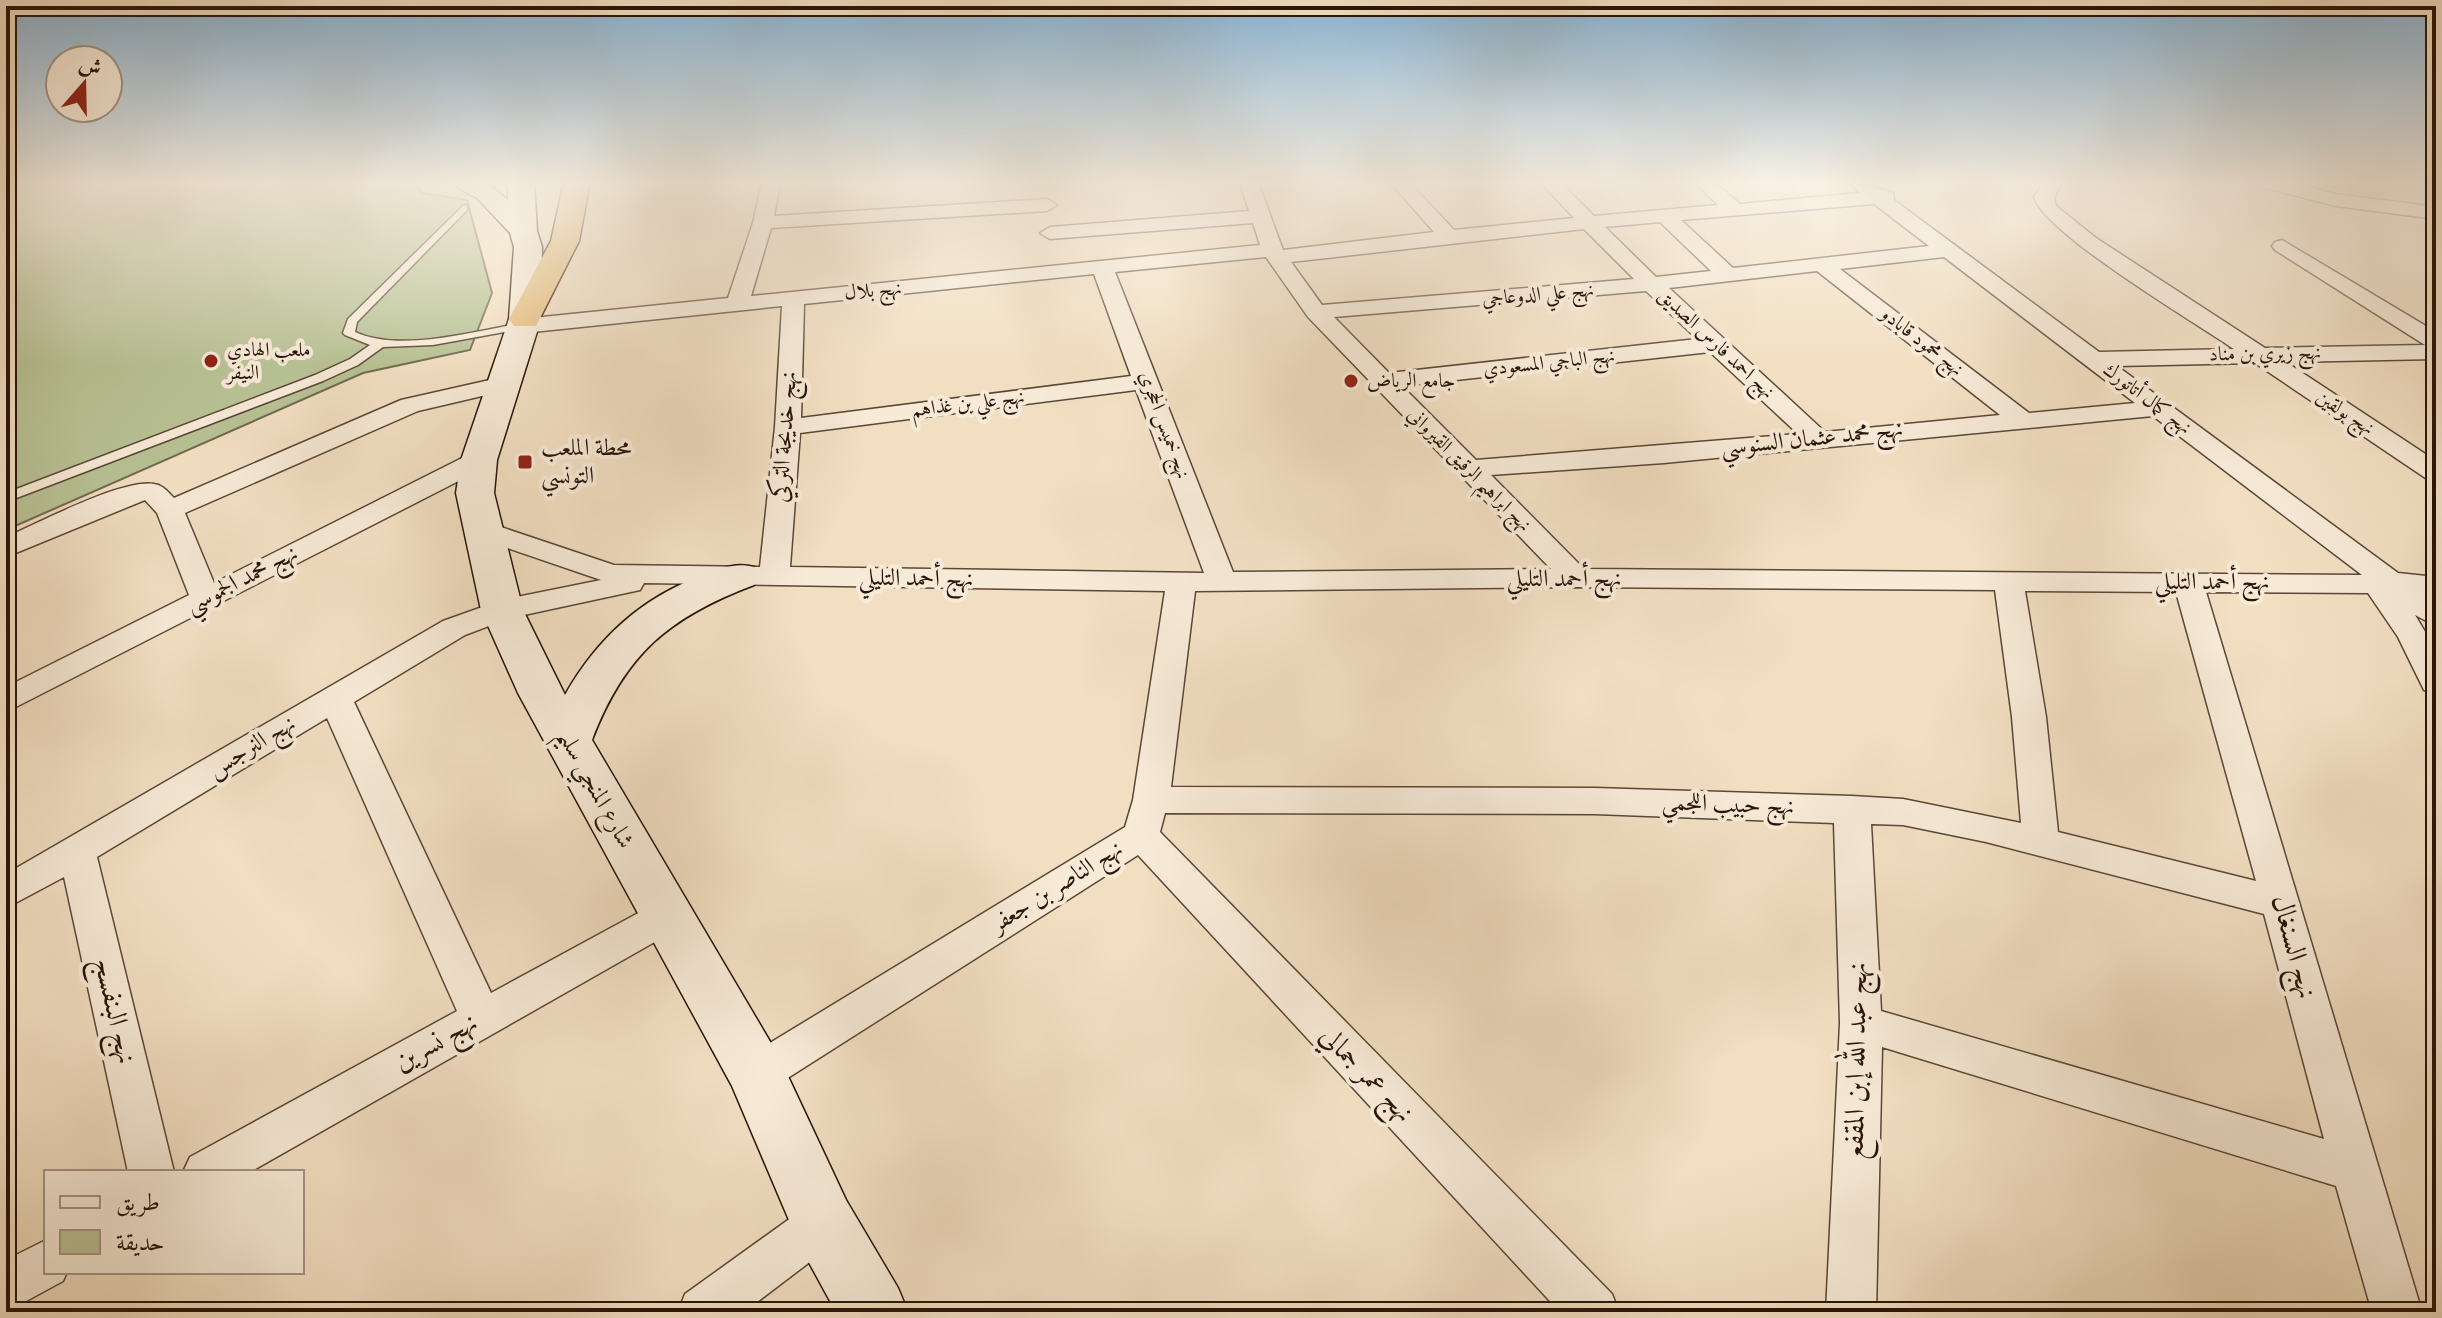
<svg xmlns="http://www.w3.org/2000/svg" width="2442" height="1318" viewBox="0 0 2442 1318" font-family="'IM FELL English',Amiri,serif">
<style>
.green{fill:#b8c295;stroke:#706b4e;stroke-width:2}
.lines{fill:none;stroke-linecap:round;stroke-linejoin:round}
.service-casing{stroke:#5a4736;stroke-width:3}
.minor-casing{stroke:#5a4736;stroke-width:3}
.secondary-casing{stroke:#281408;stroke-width:3}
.motorway-casing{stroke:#281408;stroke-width:3}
.service{fill:#f7ead7;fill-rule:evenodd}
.minor{fill:#f7ead7;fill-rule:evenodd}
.secondary{fill:#f7ead7;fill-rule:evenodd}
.motorway{fill:#e9c081;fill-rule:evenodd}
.shaded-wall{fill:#987163;stroke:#281408;stroke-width:2}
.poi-dot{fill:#8f2418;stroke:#f7ead7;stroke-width:3}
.labels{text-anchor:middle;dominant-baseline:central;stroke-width:8;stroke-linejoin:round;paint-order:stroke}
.far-street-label{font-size:20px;fill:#281408;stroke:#f7ead7}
.far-poi-label{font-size:20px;fill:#281408;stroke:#f7ead7;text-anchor:start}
.street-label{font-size:24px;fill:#281408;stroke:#f7ead7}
.poi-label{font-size:24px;fill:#281408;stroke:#f7ead7;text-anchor:start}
.near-street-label{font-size:28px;fill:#281408;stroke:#f7ead7}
</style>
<rect width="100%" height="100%" fill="#f2dfc2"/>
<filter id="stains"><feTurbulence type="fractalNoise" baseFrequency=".0025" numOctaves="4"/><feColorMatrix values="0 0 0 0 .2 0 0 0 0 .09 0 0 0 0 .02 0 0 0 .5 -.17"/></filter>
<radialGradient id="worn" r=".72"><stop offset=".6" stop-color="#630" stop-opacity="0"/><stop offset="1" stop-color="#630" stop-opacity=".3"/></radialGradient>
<polygon class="green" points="6,182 414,182 422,193 467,200 492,293 470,350 363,373 6,530"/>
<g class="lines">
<g class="service-casing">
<path id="service" d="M464,205L467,206V210L357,322L355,332C401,353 474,331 523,323L529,326L527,328L433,345L383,347L358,365L323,381L6,502V493L315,375L350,359L370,345L345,335L343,333L348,319Z"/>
</g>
<g class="minor-casing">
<g id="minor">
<path d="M762,182H780L774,216L1047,199L1057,205L1047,211L771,228L751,296L1260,245L1253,223L1050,239L1040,233L1050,227L1249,211L1240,182H1258L1283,250L1434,232L1390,182H1409L1454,230L1574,218L1540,182H1560L1594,216L1718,205L1694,182H1714L1740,204L1860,193L1848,182C1870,182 1873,188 1893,193L1894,200L2099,352L2234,349C2196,323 2044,233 2034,197L2044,182H2062L2054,197L2056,206L2096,238L2265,348L2425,345L2275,250L2272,246L2275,242L2282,240L2436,332V359L2286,362L2436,461V481L2427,479L2255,363L2117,366L2398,573L2436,577V595L2427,594L2436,601V626L2415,615L2436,650V693L2424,690L2398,637L2368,593L2206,592L2422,1312H2372L2336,1186L1882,1047L1876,1312H1826L1840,1023L1834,823L1595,814L1165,813L1160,832L1612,1294L1619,1312H1560L1138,855L772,1088L757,1093L742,1088L735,1074L742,1060L1125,827L1133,800L1165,591L644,583L640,590L510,618L465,635L354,702L491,993L653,905L667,900L681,905L687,916L681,927L250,1172H183L190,1157L457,1011L327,718L97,857L174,1172H128L64,877L6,908V874L443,621L502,600L601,580L472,536L468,530L472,524H492L614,565L760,567L775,427L782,306L523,333L512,326L523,319L728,298L753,223ZM1874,204L1929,246L1733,268L1681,220ZM1660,222L1711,271L1656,277L1605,227ZM1584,229L1634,279L1322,305L1291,262ZM1266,257L1308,317L1551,569L1233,572L1115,272ZM1944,257L2135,403L2029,413L1840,269ZM1817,271L2000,415L1825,432L1669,288ZM1094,274L1131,376L801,418L804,304ZM1646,291L1697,339L1389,373L1334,317ZM1710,352L1798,434L1476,460L1402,386ZM1136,390L1204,573L790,567L800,433ZM2153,416L2362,575L1584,569L1491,475L1664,463ZM1576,587L1995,590L2012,717L2021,823L1903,799L1852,796L1595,788L1171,787L1195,591ZM2025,591L2176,592L2256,881L2058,832L2046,717ZM1871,824L1903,825L1986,842L2264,914L2324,1139L1881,1011Z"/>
<polygon points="2256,182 2287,182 2336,194 2436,207 2436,219 2336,206 2258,186"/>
<path d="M503,377L515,384L512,389L418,411L185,513L214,583L470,454H488L492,460L488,466L6,712V687L189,595L157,513L145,500L6,557V537C39,523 121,479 154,484C163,485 168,492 174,498L401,400Z"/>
<polygon points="823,1200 840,1207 847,1223 840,1239 744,1312 678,1312 685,1294 806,1207"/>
<polygon points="46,1240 46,1272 67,1272 63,1281 6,1312 6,1260"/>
</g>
</g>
<g class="secondary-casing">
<path id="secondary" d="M455,182H486L508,200V182H534L537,231L542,247L541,319L497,460L494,493L523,610L565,695C596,640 641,598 701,576C720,569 735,562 754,567L760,576L754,585C669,617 625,654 592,740L778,1055L846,1200L898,1288L908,1312H836L800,1246L732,1086L518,693L481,610L456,493L461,460L509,319L514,247L510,233L477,198L458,188Z"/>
</g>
<g class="motorway-casing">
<polygon id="motorway" points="564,182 590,182 579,241 536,326 514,326 509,319 551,241"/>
</g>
<use href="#service" class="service"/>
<use href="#minor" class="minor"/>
<use href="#secondary" class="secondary"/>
<use href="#motorway" class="motorway"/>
</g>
<polygon class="shaded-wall" points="6,359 11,366 6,369"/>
<linearGradient id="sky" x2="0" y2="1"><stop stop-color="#8bb6d7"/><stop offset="0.5" stop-color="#f9f1e4"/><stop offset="1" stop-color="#f9f1e4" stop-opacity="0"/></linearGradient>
<rect width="2442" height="366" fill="url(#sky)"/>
<g class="poi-dot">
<circle cx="211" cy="361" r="8"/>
<circle cx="1351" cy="381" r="8"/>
<rect x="517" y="454" width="16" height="16" rx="4"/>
</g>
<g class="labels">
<g class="far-street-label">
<text transform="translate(873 291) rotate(-5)">نهج بلال</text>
<text transform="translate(1538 295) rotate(-5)">نهج علي الدوعاجي</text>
<text transform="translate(1922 342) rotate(38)">نهج محمود قابادو</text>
<text transform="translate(1716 344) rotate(43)">نهج احمد فارس الصديق</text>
<text transform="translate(2265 354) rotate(-1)">نهج زيري بن مناد</text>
<text transform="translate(1549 363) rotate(-6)">نهج الباجي المسعودي</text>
<text transform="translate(2147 399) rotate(37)">نهج كمال أتاتورك</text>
<text transform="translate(968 404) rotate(-7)">نهج علي بن غذاهم</text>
<text transform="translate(2345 413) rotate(33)">نهج بولقين</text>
<text transform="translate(1164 425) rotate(70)">نهج خميس الحجري</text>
<text transform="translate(1469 470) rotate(45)">نهج ابراهيم الرقيق القيرواني</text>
</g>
<g class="far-poi-label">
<text x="227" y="350">ملعب الهادي<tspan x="227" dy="23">النيفر</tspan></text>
<text x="1367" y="381">جامع الرياض</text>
</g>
<g class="street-label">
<text transform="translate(785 437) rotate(-86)">نهج خديجة التركي</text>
<text transform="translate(1812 439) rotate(-6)">نهج محمد عثمان السنوسي</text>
<text transform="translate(916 579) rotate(1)">نهج أحمد التليلي</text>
<text x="1564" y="579">نهج أحمد التليلي</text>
<text transform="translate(242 580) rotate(-27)">نهج محمد الجموسي</text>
<text x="2212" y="582">نهج أحمد التليلي</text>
<text transform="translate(252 747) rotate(-31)">نهج النرجس</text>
<text transform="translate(595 789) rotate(61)">شارع المنجي سليم</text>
<text transform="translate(1728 805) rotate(2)">نهج حبيب اللجمي</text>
<text transform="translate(1057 887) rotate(-32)">نهج الناصر بن جعفر</text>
</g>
<g class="poi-label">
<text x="541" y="448">محطة الملعب<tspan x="541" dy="28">التونسي</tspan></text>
</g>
<g class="near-street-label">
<text transform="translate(2293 947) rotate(75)">نهج السنغال</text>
<text transform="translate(114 1011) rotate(77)">نهج البنفسج</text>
<text transform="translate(436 1043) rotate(-29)">نهج نسرين</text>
<text transform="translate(1857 1061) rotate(-89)">نهج عبد الله إبن المقفع</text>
<text transform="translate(1366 1075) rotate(46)">نهج عمر جمالي</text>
</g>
</g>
<rect width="2442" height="1318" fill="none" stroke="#f2dfc2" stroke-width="32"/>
<rect x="8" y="8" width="2426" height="1302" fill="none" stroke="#281408" stroke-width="4"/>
<rect x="16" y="16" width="2410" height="1286" fill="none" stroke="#281408" stroke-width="2"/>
<rect x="44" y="1170" width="260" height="104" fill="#f7ead7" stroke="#a49484" stroke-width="2"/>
<rect x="60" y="1196" width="40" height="12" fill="#f7ead7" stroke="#a49484" stroke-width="2"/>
<text x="116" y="1210" font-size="24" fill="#281408">طريق</text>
<rect x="60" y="1230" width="40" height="24" fill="#b8c295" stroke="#a49484" stroke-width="2"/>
<text x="116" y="1250" font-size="24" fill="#281408">حديقة</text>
<g transform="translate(84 84) rotate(20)"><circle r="38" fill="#f7ead7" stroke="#a49484" stroke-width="2"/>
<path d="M0-6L14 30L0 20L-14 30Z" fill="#8f2418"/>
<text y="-12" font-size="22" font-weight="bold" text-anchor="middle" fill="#281408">ش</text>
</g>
<rect width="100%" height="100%" filter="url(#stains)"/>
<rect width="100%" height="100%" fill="url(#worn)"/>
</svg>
